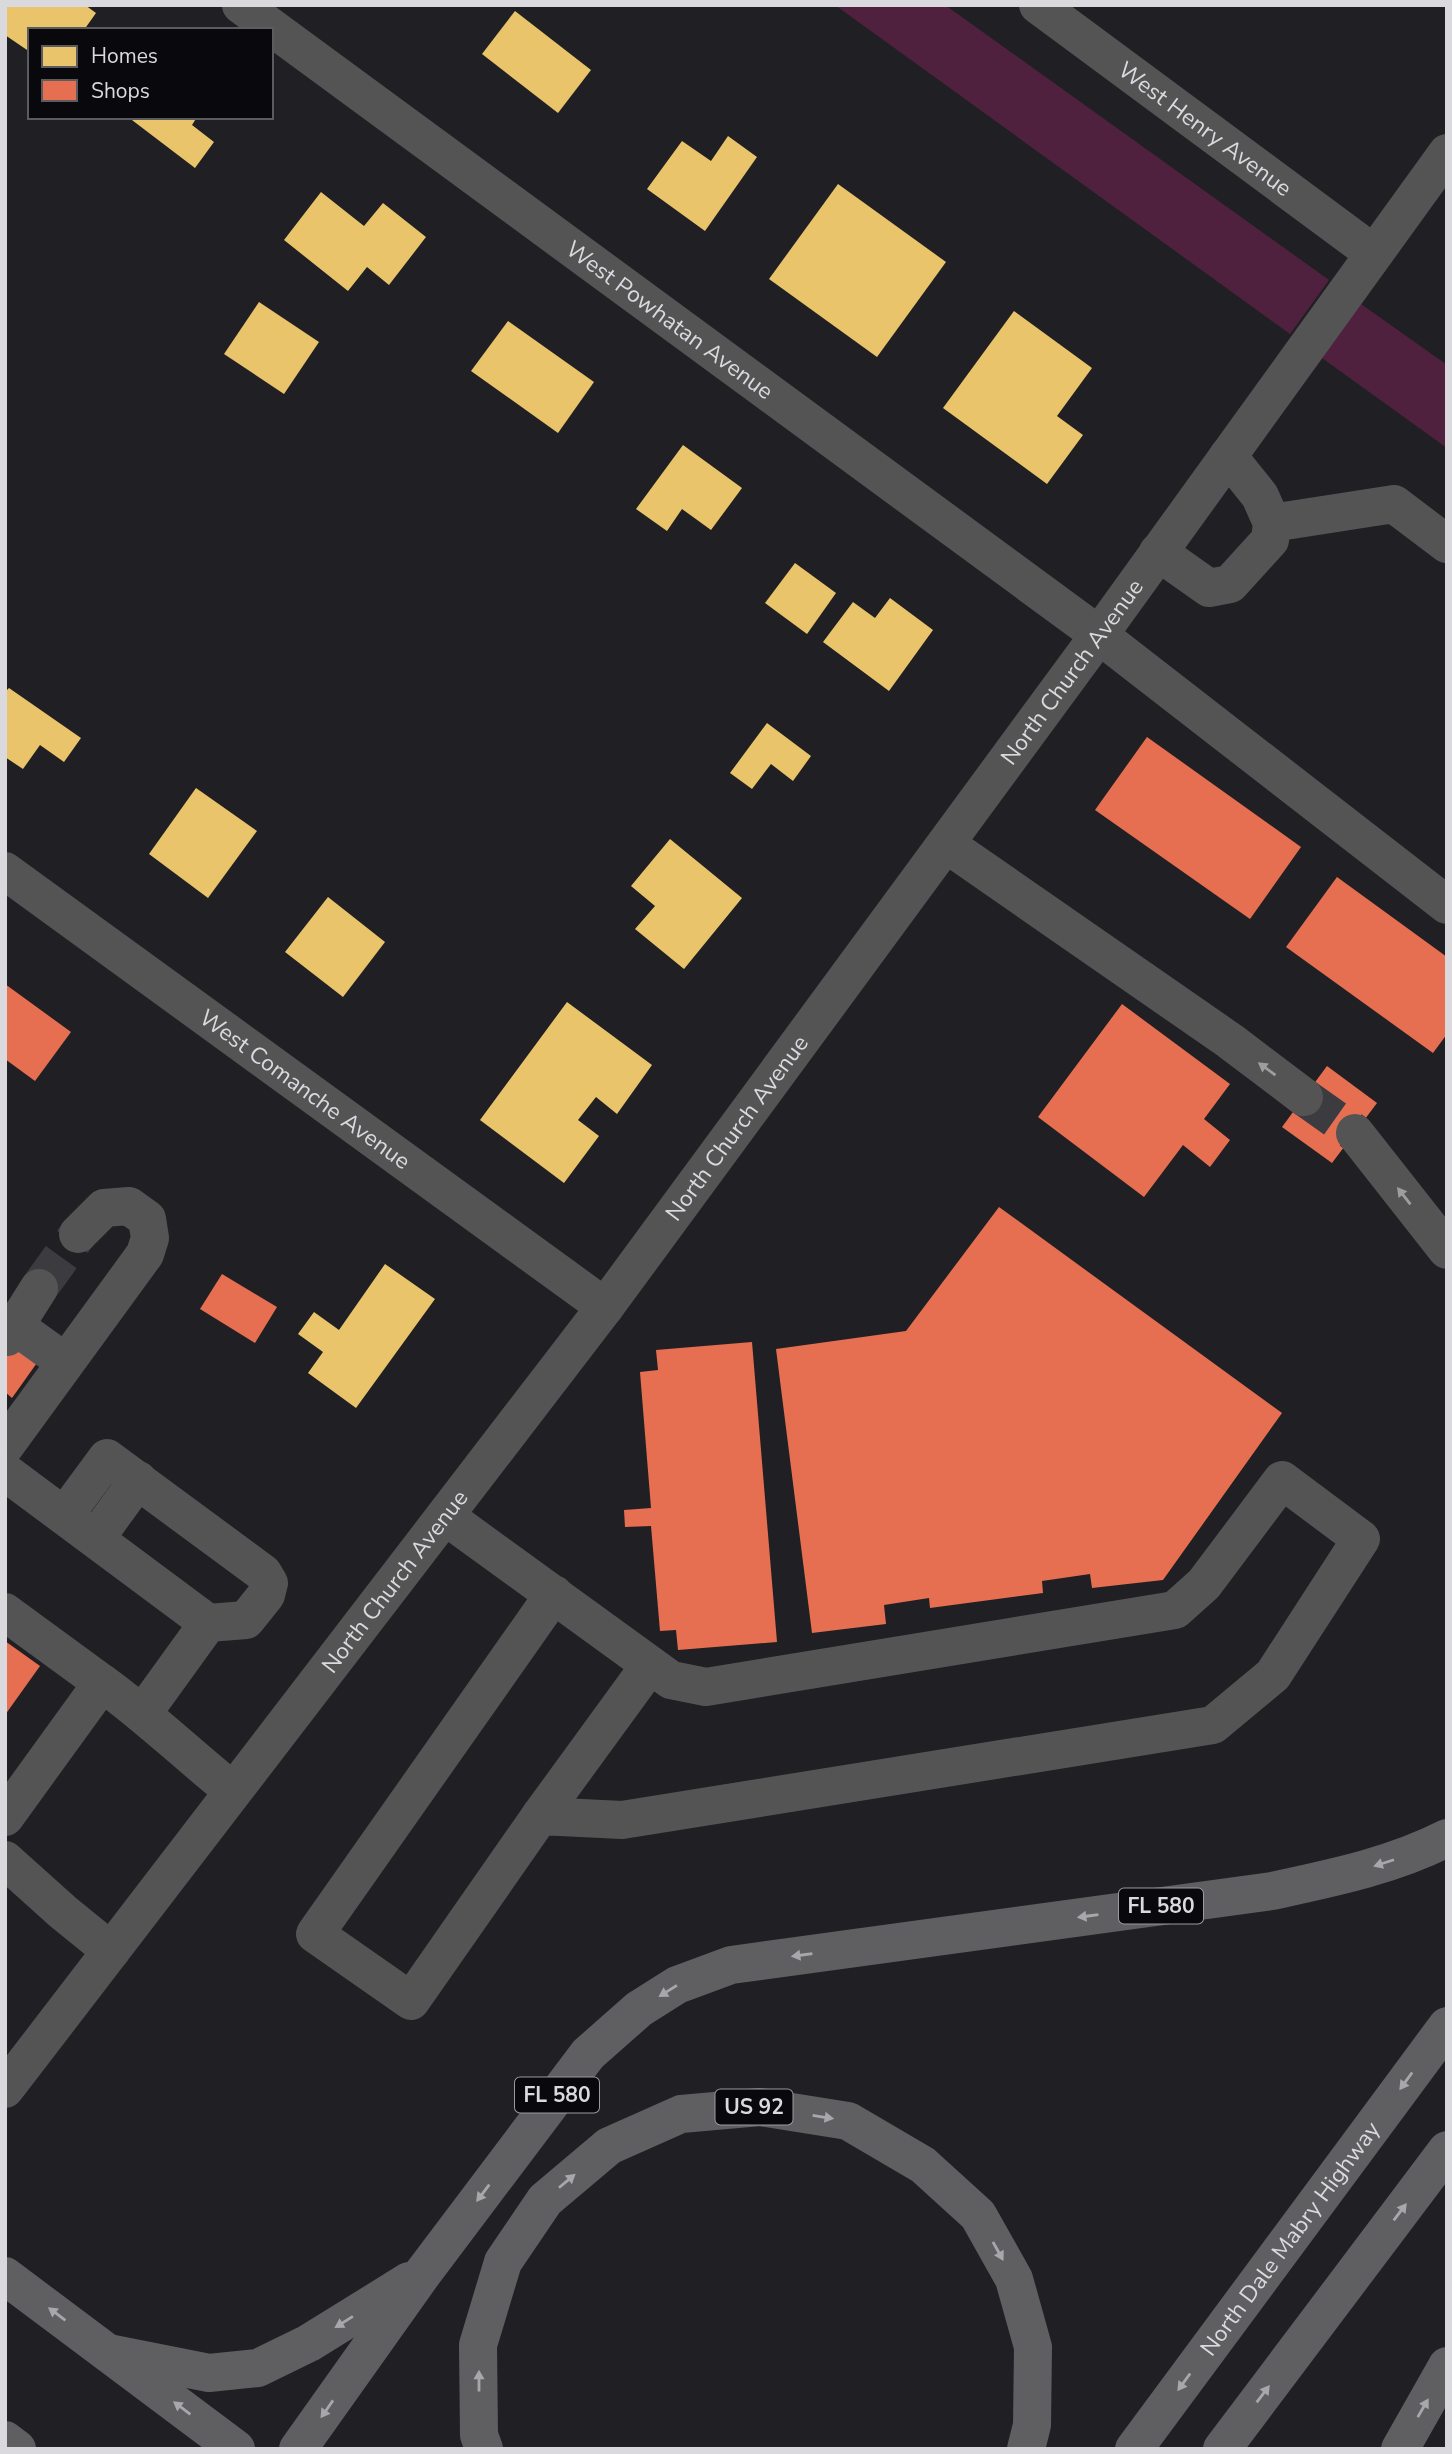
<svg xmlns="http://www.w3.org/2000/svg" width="1452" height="2454" viewBox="0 0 1452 2454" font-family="'Nunito Sans',sans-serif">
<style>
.green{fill:#50213f}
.homes{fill:#e9c46a}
.shops{fill:#e76f51}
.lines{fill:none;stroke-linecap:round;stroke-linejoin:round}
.minor-tunnel{stroke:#3c3c40;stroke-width:38;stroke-dasharray:38 19;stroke-linecap:butt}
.minor{stroke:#555455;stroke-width:38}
.major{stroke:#5f5e60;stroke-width:38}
.oneway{fill:#9e9da0}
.oneway2{fill:#a8a8ac}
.labels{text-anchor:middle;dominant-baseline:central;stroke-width:7;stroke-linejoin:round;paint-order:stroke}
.shield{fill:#09080c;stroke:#9b9a9f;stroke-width:2}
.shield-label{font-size:21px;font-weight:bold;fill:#d9d9de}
.street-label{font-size:23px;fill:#d9d9de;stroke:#09080c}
</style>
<rect width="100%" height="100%" fill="#202024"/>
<g class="green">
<polygon points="835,5 945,5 1329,280 1290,334"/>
<polygon points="1361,304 1447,365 1447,448 1322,358"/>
</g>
<g class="homes">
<polygon points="5,5 85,5 96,13 84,30 30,30 30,52 5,35"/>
<polygon points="515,11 591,70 558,113 482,54"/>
<polygon points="128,117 197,117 192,125 214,142 195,168"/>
<polygon points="728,136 757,157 705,231 647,189 682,141 711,161"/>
<polygon points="838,184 946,262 877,357 769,279"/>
<polygon points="321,192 364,226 383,203 426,237 389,285 367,267 348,291 284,240"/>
<polygon points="259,302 319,342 284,394 224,354"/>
<polygon points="1014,311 1092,368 1057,416 1083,435 1047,484 943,408"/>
<polygon points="508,321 594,382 558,433 471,371"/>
<polygon points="683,445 742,488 711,530 682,509 667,531 636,509"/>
<polygon points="795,563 836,593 807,634 765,603"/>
<polygon points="890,598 933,630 889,691 823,642 853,602 875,618"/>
<polygon points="9,688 81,738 64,762 40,745 23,769 5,757 5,692"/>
<polygon points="767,723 811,756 793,781 771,764 752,789 730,773"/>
<polygon points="196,788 257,831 208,898 149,854"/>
<polygon points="670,839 742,898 684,969 635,929 655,906 631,886"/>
<polygon points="328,897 385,942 343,997 285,952"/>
<polygon points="567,1002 652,1065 617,1114 596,1097 578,1120 599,1136 564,1183 480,1120"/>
<polygon points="385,1264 435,1299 356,1408 308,1373 323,1352 298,1334 314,1312 339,1330"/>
</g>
<g class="shops">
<polygon points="1147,737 1301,847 1250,919 1095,810"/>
<polygon points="1337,877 1447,957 1447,1034 1433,1053 1286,947"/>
<polygon points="5,984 71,1032 35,1081 5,1059"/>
<polygon points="1122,1004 1230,1084 1204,1119 1230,1140 1210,1167 1183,1145 1144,1197 1038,1117"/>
<polygon points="1327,1066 1377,1103 1332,1163 1282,1127"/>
<polygon points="999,1207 1282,1413 1163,1580 1092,1588 1090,1574 1042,1581 1043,1593 930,1608 929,1598 884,1605 886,1624 812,1633 776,1349 906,1331"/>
<polygon points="222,1274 277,1307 255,1343 200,1309"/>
<polygon points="5,1336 39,1360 12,1398 5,1392"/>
<polygon points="752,1342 777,1642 678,1650 676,1630 660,1631 651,1526 625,1527 624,1510 651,1508 640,1372 658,1370 656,1350"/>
<polygon points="5,1641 40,1666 5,1715"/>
</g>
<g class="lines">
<g class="minor-tunnel">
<polyline points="1304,1097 1355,1133"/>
<polyline points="39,1288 78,1234"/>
</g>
<g class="minor">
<path id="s1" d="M241,5L1099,635L1447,905"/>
<path id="s2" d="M1038,5L1373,253"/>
<polyline points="1272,523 1394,504 1447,544"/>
<polyline points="1158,552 1209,588 1230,584 1270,540 1272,523 1260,496 1228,456"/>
<polyline points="946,844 1230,1041 1304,1097"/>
<path id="s3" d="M5,871L605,1307"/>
<polyline points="1355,1133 1447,1250"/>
<polyline points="15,1326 39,1288"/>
<polyline points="7,1337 15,1326 65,1362"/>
<polyline points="5,1446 145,1254 150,1238 147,1219 129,1206 104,1208 78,1234"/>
<polyline points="5,1472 208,1623 143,1713"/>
<polyline points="65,1515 107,1458 263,1573 269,1583 266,1595 246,1620 208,1623"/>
<polyline points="445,1516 671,1680 706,1687 1175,1610 1204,1584 1282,1480 1361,1539 1273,1675 1213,1725 622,1820 540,1816 411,2001 315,1934 554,1594"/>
<polyline points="96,1538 138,1480"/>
<polyline points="5,1612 102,1683"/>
<polyline points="540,1816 650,1665"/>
<path d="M5,1817L102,1683C148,1716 189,1756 233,1791"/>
<polyline points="5,1860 63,1912 111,1951"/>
<path id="s4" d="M5,2089L605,1307L1099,635L1447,153"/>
</g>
<g class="major">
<polyline points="5,2276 236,2449"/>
<polyline points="108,2353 209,2373 258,2368 309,2343 409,2281"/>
<polyline points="5,2440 17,2449"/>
<path d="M298,2449L423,2273L588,2054L639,2009L677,1985L731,1965L1272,1891C1332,1878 1392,1866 1447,1838"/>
<polyline points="484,2449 479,2435 478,2345 503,2262 545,2200 609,2146 681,2114 760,2107 848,2121 923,2165 978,2215 1014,2279 1033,2347 1032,2425 1026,2449"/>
<path id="s5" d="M1134,2449L1447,2026"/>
<polyline points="1222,2449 1447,2150"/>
<polyline points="1400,2449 1447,2366"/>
</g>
</g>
<defs><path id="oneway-solid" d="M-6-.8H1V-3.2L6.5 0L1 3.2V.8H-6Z" transform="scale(1.75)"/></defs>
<g class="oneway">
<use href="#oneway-solid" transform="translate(1267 1069) rotate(-144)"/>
<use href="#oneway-solid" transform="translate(1404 1196) rotate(-128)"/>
</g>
<g class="oneway2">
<use href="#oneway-solid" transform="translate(1384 1863) rotate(162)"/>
<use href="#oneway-solid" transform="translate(1088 1916) rotate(172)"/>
<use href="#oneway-solid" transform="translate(802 1955) rotate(172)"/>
<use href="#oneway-solid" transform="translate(668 1991) rotate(148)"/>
<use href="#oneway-solid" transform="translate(1406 2081) rotate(126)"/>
<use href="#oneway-solid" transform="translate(823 2117) rotate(9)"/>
<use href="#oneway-solid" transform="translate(567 2181) rotate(-40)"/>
<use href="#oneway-solid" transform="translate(483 2193) rotate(127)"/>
<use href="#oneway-solid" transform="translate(1400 2212) rotate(-53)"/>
<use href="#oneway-solid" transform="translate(998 2251) rotate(61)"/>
<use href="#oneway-solid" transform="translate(57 2314) rotate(-143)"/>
<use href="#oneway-solid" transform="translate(344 2322) rotate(148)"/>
<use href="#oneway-solid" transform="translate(479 2381) rotate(-90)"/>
<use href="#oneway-solid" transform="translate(1184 2382) rotate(126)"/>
<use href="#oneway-solid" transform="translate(1263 2394) rotate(-53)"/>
<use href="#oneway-solid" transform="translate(182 2408) rotate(-143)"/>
<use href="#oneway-solid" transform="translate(1423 2408) rotate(-60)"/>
<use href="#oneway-solid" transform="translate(327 2409) rotate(125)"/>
</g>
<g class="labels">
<g class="shield">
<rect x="1119" y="1888.5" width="84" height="35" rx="5"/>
<rect x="515" y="2077.5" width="84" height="35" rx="5"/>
<rect x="715.5" y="2089.5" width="77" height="35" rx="5"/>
</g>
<g class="shield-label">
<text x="1161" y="1906">FL 580</text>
<text x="557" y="2095">FL 580</text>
<text x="754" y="2107">US 92</text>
</g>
<g class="street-label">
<text stroke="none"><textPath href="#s2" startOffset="208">West Henry Avenue</textPath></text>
<text stroke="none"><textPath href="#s1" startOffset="532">West Powhatan Avenue</textPath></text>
<text stroke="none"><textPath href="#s4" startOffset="1774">North Church Avenue</textPath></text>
<text stroke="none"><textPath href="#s3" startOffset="371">West Comanche Avenue</textPath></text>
<text stroke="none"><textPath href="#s4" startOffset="1208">North Church Avenue</textPath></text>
<text stroke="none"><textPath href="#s4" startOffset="640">North Church Avenue</textPath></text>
<text stroke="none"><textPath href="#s5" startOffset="262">North Dale Mabry Highway</textPath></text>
</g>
</g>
<rect width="1452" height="2454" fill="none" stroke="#d9d9de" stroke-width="14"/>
<rect x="28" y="28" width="245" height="91" fill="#09080c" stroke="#5c5c60" stroke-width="2"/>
<rect x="42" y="46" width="35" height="21" fill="#e9c46a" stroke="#5c5c60" stroke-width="2"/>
<text x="91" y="63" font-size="21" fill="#d9d9de">Homes</text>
<rect x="42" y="80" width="35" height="21" fill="#e76f51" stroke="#5c5c60" stroke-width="2"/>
<text x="91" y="98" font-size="21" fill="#d9d9de">Shops</text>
</svg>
